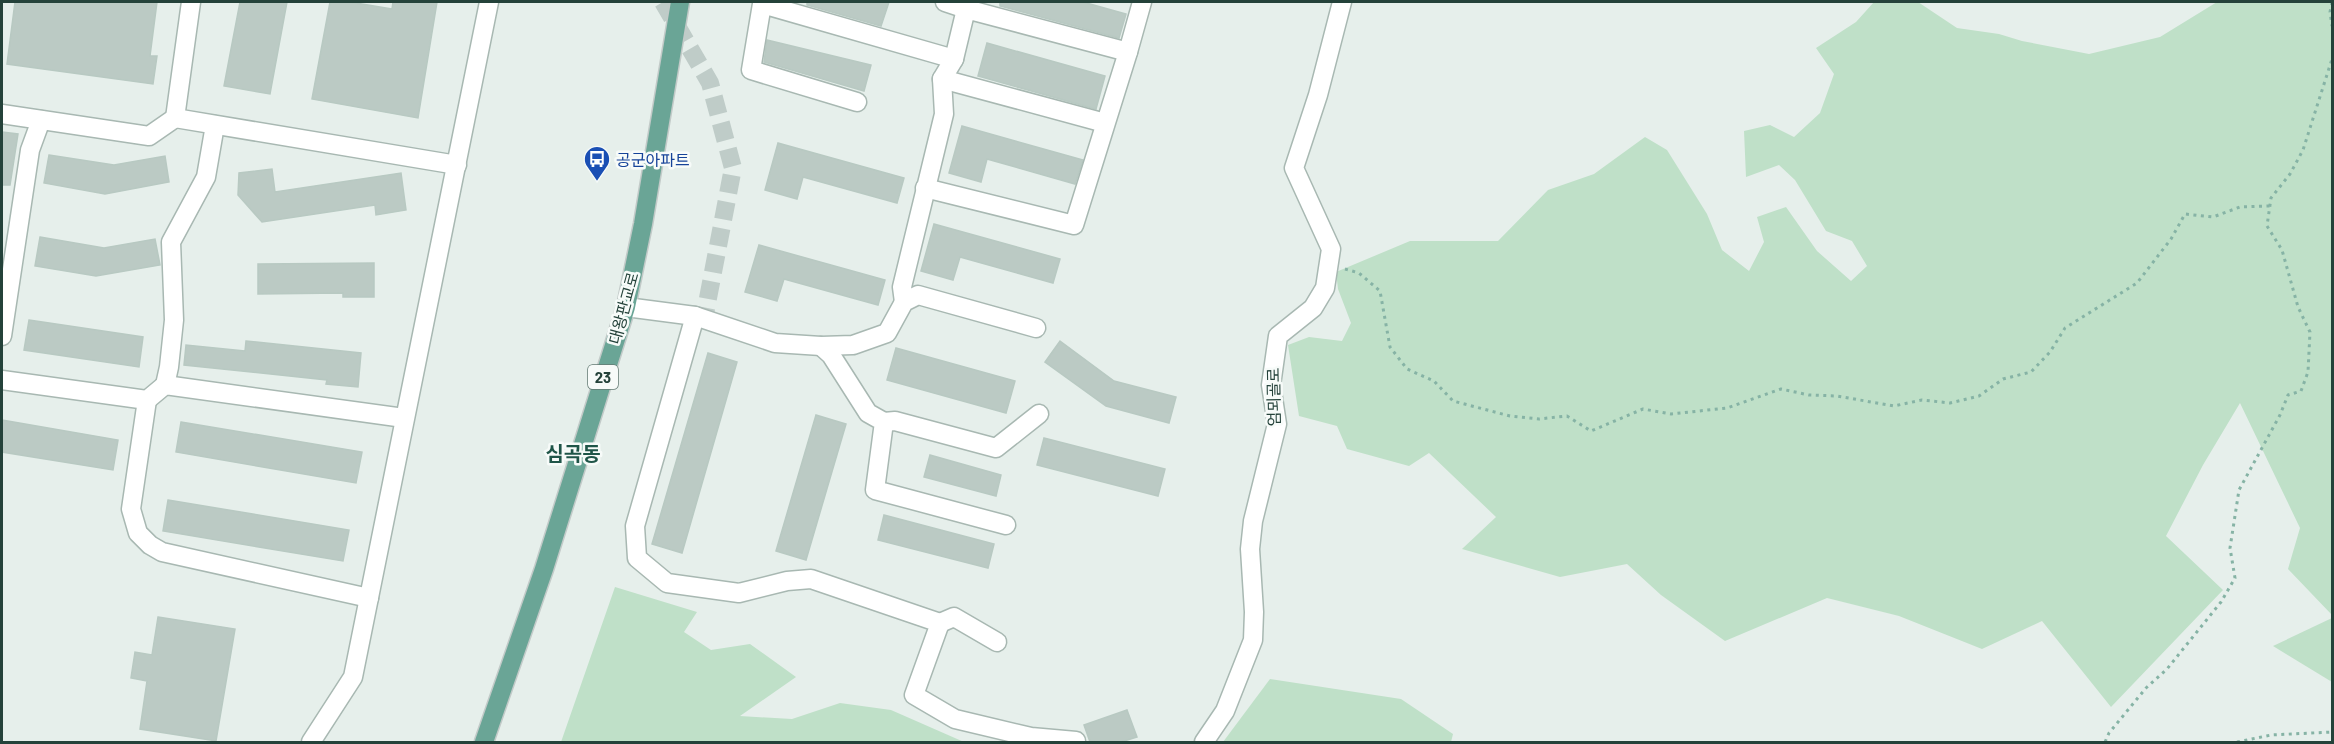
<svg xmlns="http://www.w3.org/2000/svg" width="2334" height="744" viewBox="0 0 2334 744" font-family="Barlow,'Noto Sans KR',sans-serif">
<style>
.green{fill:#bfe0c8}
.building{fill:#bbcac4;stroke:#b8c9c2;stroke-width:1.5}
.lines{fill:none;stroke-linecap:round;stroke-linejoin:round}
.minor-tunnel{stroke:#bfccc8;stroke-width:18;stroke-dasharray:18 9;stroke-linecap:butt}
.minor-casing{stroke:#a8b8b2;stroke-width:21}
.major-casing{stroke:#c2cac8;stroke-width:21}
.path{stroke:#86b3a5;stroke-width:3;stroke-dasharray:3 4.5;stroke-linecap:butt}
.minor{stroke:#fff;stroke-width:18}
.major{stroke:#6aa596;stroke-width:18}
.labels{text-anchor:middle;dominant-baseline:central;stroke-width:5;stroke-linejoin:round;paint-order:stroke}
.shield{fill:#f7fbf9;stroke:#637a73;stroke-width:1.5}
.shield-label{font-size:15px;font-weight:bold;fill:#24423a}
.transit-label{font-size:16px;fill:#164399;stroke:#f7fbf9;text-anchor:start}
.street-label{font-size:16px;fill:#24423a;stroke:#f7fbf9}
.quarter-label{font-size:20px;font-weight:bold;fill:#1f5548;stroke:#f7fbf9}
</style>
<rect width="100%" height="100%" fill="#e6efeb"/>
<g class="green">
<polygon points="1874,2 1918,2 1957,28 1999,34 2022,41 2089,54 2160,37 2217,2 2332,2 2332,615 2288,569 2300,528 2240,403 2203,465 2166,536 2223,590 2111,707 2042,621 1982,649 1899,616 1827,598 1725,641 1661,595 1627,564 1560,577 1462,549 1496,517 1429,453 1409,466 1347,449 1337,426 1299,416 1288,345 1309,337 1342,341 1351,323 1338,289 1336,272 1410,241 1498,241 1548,190 1594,174 1645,137 1667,150 1707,214 1722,250 1749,271 1764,242 1757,217 1786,207 1817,251 1851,281 1867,266 1852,241 1826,231 1795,180 1779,165 1746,177 1744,131 1770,125 1794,137 1820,113 1834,74 1816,48 1856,22"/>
<polygon points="615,587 697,612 684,632 711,650 750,644 796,677 740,716 792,719 840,703 891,710 964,742 561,742"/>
<polygon points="2332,618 2332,682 2273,646"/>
<polygon points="1270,679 1401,699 1453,734 1451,742 1223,742"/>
</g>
<g class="building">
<polygon points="15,2 157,2 150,56 157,56 153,84 7,64"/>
<polygon points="240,2 287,2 270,94 224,86"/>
<polygon points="330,2 350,2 392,9 393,2 437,2 418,118 312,99"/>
<polygon points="807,2 889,2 881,26 807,5"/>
<polygon points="1000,2 1083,2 1126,14 1119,38 1000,6"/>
<polygon points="767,40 871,65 864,91 764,62"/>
<polygon points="987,43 1105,76 1096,109 978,76"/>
<polygon points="962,126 1083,160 1075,184 987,159 981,182 949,173"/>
<polygon points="2,132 18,134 10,185 2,185"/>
<polygon points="778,143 904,178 897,203 803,177 797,199 765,190"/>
<polygon points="49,155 114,165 165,156 169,182 105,194 44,183"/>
<polygon points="272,169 275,192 401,173 406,210 376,215 375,205 262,222 238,195 239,173"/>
<polygon points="934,224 1060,259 1053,283 960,257 953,280 921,271"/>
<polygon points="40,237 104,248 155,239 160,265 96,276 35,266"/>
<polygon points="759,245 885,280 878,305 784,279 777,301 745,292"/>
<polygon points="374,263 374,297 343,297 343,293 258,294 258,264"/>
<polygon points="29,320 143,337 139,367 24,350"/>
<polygon points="246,341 361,353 358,387 326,384 327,380 184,365 186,345 245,351"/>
<polygon points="1060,341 1114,381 1176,397 1169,423 1106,406 1045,362"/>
<polygon points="896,348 1015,381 1006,413 887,380"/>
<polygon points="708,353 737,362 682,553 652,544"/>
<polygon points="816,415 846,424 806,560 776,551"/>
<polygon points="2,420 118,440 113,470 2,452"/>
<polygon points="181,422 362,452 356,483 176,452"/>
<polygon points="1044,438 1165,469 1158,496 1037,465"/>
<polygon points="930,455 1001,475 996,496 924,477"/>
<polygon points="168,500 349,530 343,561 163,531"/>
<polygon points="884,515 994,544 988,568 878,540"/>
<polygon points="158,617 235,629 216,741 140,729 147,681 131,678 135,652 152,655"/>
<polygon points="1127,710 1137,737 1121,742 1090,742 1084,725"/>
</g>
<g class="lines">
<polyline class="minor-tunnel" points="663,2 710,83 733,168 704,319"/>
<g class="minor-casing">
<g id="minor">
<polyline points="191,2 175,118 457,165"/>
<polyline points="945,2 966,9"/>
<polyline points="942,79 1105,123"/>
<polyline points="857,102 751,70 762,4 954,59"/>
<polyline points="2,114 149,136 175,118"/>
<polyline points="925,188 1074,225 1128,52"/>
<polyline points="904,302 902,287 944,114 942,79 954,59 966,9 1128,52 1142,2"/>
<polyline points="626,307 695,316 775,343 821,346 853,345 887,333 904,302 918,295 1036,328"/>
<polyline points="695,316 635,526 637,558 667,583 739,593 787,581 811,579 940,623 914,695 955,719 1031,737 1076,741"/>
<polyline points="2,336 30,150 41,120"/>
<polyline points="821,346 831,355 868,413 884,422 875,490 1006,525"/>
<polyline points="2,380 147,400 165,385 404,418"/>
<polyline points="165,385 169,367 174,320 171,242 206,177 215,125"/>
<polyline points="147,400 131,509 138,533 150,545 162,552 369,598"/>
<polyline points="884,422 895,421 996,448 1039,414"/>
<polyline points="940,623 954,617 997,642"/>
<polyline points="311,742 353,677 489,2"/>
<polyline points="1204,742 1225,711 1253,640 1254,612 1250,549 1253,521 1277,424 1271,385 1278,336 1313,308 1325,288 1331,249 1294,168 1318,95 1342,2"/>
</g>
</g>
<g class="major-casing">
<polyline id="major" points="484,742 544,569 626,307 643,224 680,2"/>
</g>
<g class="path">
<polyline points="2332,2 2330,12 2332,26"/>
<polyline points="1345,269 1359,273 1380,291 1390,347 1407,369 1434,381 1453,401 1510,416 1539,419 1567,416 1591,431 1643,409 1671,414 1727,408 1781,389 1809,395 1837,396 1894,406 1922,400 1950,403 1979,396 2003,379 2031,372 2050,352 2065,328 2137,283 2171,239 2185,214 2213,217 2240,207 2270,206"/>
<polyline points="2105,742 2109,733 2146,688 2167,669 2221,602 2235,578 2230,548 2239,490 2280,415 2288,395 2301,391 2308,372 2310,332 2298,307 2282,250 2267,226 2271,198 2290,174 2303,150 2332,59"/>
<polyline points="2237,742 2271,735 2332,732"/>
</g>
<use href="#minor" class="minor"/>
<use href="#major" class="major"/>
</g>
<defs>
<g id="bus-pin" transform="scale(1.35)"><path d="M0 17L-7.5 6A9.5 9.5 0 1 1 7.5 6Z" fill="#1a4fb4" stroke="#f7fbf9"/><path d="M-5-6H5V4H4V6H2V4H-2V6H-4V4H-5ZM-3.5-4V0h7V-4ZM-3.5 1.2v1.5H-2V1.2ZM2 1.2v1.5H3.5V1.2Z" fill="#fff"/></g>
</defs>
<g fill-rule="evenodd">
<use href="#bus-pin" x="597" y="159"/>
</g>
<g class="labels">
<rect class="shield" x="588" y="365" width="30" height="24" rx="4.5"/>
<g class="shield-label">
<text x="603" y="377">23</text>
</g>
<g class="transit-label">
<text x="616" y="159">공군아파트</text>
</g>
<g class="street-label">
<text transform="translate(623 308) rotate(-75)">대왕판교로</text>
<text transform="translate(1273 397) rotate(-91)">엄뫼골로</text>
</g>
<g class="quarter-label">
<text x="573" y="453">심곡동</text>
</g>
</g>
<rect width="2334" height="744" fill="none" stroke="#24423a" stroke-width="6"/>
</svg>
